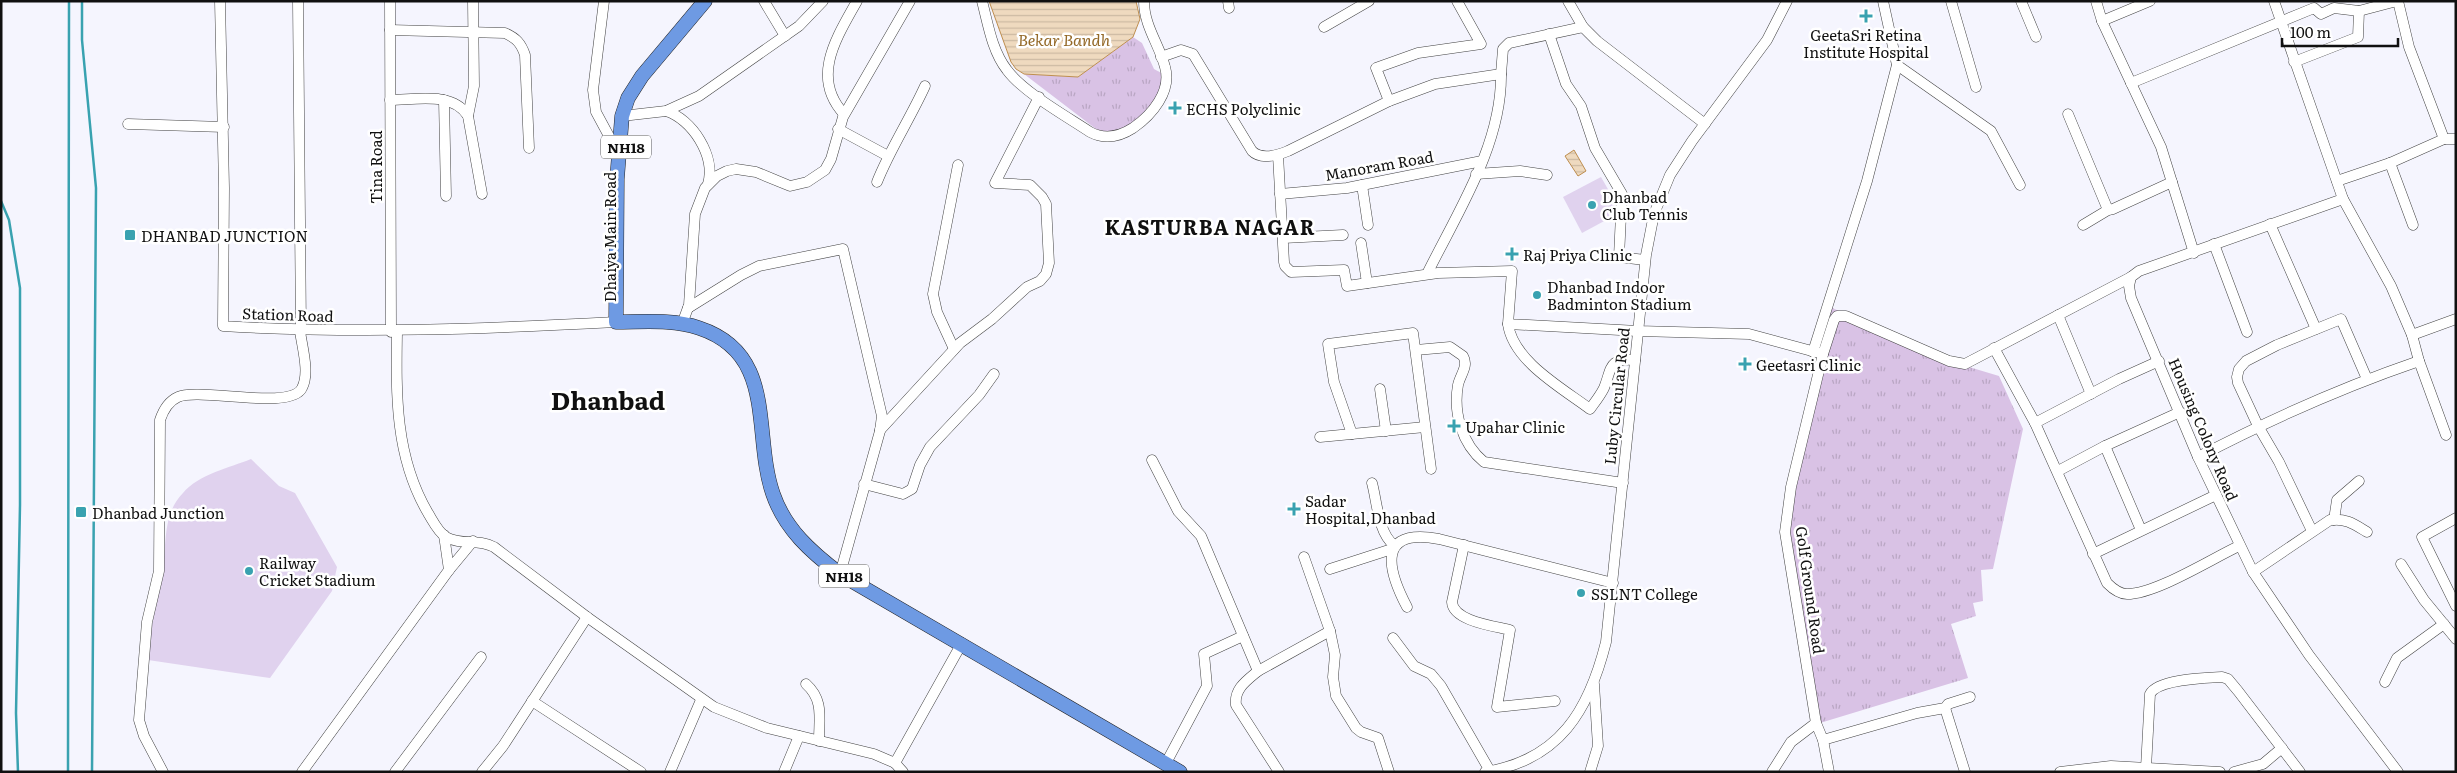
<svg xmlns="http://www.w3.org/2000/svg" width="2457" height="773" viewBox="0 0 2457 773" font-family="Literata,serif">
<style>
.grass{fill:url(#grass-tufts)}
.pitch{fill:#e0d2ee}
.water{fill:url(#water-rules);stroke:#be8e4f}
.lines{fill:none;stroke-linecap:round;stroke-linejoin:round}
.minor-casing{stroke:#434343;stroke-width:11}
.highway-casing{stroke:#212121;stroke-width:15}
.minor{stroke:#fff;stroke-width:10}
.highway{stroke:#6e9ae3;stroke-width:14}
.rail{stroke:#39a2b0;stroke-width:2.5}
.poi-dot{fill:#39a2b0;stroke:#fff;stroke-width:2}
.labels{text-anchor:middle;dominant-baseline:central;stroke-width:5;stroke-linejoin:round;paint-order:stroke}
.shield{fill:#fff;stroke:#585858;stroke-width:1}
.shield-label{font-size:14px;font-weight:bold;fill:#101010}
.poi-label{font-size:15px;fill:#101010;stroke:#fff;text-anchor:start}
.street-label{font-size:15px;fill:#101010;stroke:#fff}
.water-label{font-size:16px;font-style:italic;fill:#946928;stroke:#fff}
.district-label{font-size:20px;font-weight:bold;letter-spacing:1px;fill:#101010;stroke:#fff}
.town-label{font-size:25px;font-weight:bold;fill:#101010;stroke:#fff}
</style>
<defs>
<pattern id="grass-tufts" width="24" height="20" patternUnits="userSpaceOnUse" patternTransform="scale(1.25)"><rect width="24" height="20" fill="#d9c2e5"/><path d="M3 7l-1-3M5 7V3M7 7l1-3M15 17l-1-3M17 17v-4M19 17l1-3" fill="none" stroke="#b9a6c3"/></pattern>
<pattern id="water-rules" width="6" height="5" patternUnits="userSpaceOnUse" patternTransform="scale(1.25)"><rect width="6" height="5" fill="#efdabf"/><path d="M0 2.5h6" fill="none" stroke="#ccbaa3"/></pattern>
</defs>
<rect width="100%" height="100%" fill="#f5f5fe"/>
<g class="grass">
<path d="M1133,37L1142,43L1154,69L1163,74C1162,82 1161,90 1158,97C1149,116 1116,139 1096,129L1024,74L1078,77Z"/>
<polygon points="1828,306 1949,361 1999,376 2023,429 1993,569 1981,570 1983,601 1973,603 1976,616 1951,624 1968,678 1820,723 1787,532 1790,491"/>
</g>
<g class="pitch">
<polygon points="1601,177 1621,212 1582,233 1563,197"/>
<path d="M251,459L279,486L295,493L337,567L332,591L270,678L148,660C150,628 158,597 163,565C167,539 163,514 183,493C199,474 229,468 251,459Z"/>
</g>
<g class="water">
<polygon points="989,1 1136,1 1140,19 1133,37 1078,77 1024,74 1016,69 1011,62"/>
<polygon points="1574,150 1586,171 1578,176 1565,156"/>
</g>
<g class="lines">
<g class="minor-casing">
<g id="minor">
<path d="M220,1L224,188L223,326C356,334 483,329 616,322"/>
<polyline points="298,1 301,331"/>
<polyline points="390,1 391,332"/>
<polyline points="604,1 593,90 596,112 617,151"/>
<polyline points="764,1 785,36"/>
<path d="M982,1C988,24 992,51 1007,70C1023,92 1066,116 1090,132C1105,140 1119,137 1133,128C1152,115 1172,91 1165,67C1159,44 1144,26 1144,1"/>
<polyline points="1228,1 1229,8"/>
<polyline points="1568,1 1583,27 1597,41 1705,124"/>
<polyline points="1883,1 1897,65 1991,131 2020,185"/>
<polyline points="1951,1 1976,87"/>
<polyline points="2021,1 2036,37"/>
<polyline points="2096,1 2102,21 2161,147 2194,253"/>
<polyline points="2274,1 2343,199 2391,286 2412,335 2419,361 2446,435"/>
<polyline points="2398,1 2409,47 2444,139"/>
<polyline points="2102,21 2150,1"/>
<polyline points="1324,27 1369,1"/>
<path d="M390,30L505,33C516,38 521,43 525,55L529,148"/>
<polyline points="1549,34 1566,84 1581,106 1595,148 1622,194 1619,257 1645,260"/>
<path d="M1161,57L1181,50L1193,54L1252,151C1261,160 1278,155 1288,151L1389,101L1435,84L1501,74L1503,49L1509,43L1583,27"/>
<polyline points="2294,62 2358,37 2359,11"/>
<polyline points="2131,83 2314,8 2321,14 2334,8 2359,11 2397,1"/>
<path d="M390,100C415,100 453,91 468,116L482,194"/>
<polyline points="444,100 446,196"/>
<polyline points="1389,101 1376,68 1418,53 1481,44 1457,1"/>
<path d="M666,111C692,119 716,156 708,184"/>
<path d="M844,114C810,77 837,37 857,1"/>
<polyline points="2068,114 2108,210"/>
<polyline points="468,116 474,86 473,1"/>
<polyline points="622,116 666,111 699,96 799,26 823,1"/>
<polyline points="128,124 224,127"/>
<polyline points="838,129 888,156"/>
<polyline points="1278,155 1284,262 1285,266 1291,272 1344,270 1347,286 1438,273 1512,271 1508,324 1638,331 1749,334 1823,354"/>
<polyline points="2390,163 2413,225"/>
<polyline points="1476,174 1520,171 1547,175"/>
<polyline points="2337,181 2390,163 2444,139 2456,139"/>
<path d="M877,182C890,149 910,119 925,86"/>
<polyline points="1362,185 1368,225"/>
<polyline points="1280,194 1347,188 1482,161"/>
<polyline points="2343,199 2139,271 2131,277 2129,286 2131,298 2198,457 2253,572 2309,655 2398,772"/>
<polyline points="2270,224 2316,329"/>
<polyline points="2083,225 2108,210 2113,209 2172,182"/>
<polyline points="1283,238 1343,235"/>
<polyline points="1361,243 1367,283"/>
<polyline points="2214,244 2247,332"/>
<path d="M1427,274C1457,213 1502,145 1501,74"/>
<polyline points="688,308 741,275 759,266 843,249 882,416 880,431 840,574"/>
<polyline points="2058,315 2091,394"/>
<polyline points="682,324 689,305 695,214 705,188 717,176 727,171 736,169 756,172 790,186 807,182 825,170 831,159 843,117 910,1"/>
<path d="M1508,324C1513,361 1562,388 1590,409C1595,402 1600,396 1604,388C1612,368 1608,358 1635,360"/>
<path d="M397,332C396,395 395,457 428,513C433,521 438,532 446,537C462,546 477,538 494,547L587,617L714,707L767,728L874,754L895,763"/>
<polyline points="2412,335 2456,319"/>
<path d="M1994,348L2035,423L2107,583C2113,589 2119,594 2127,594C2156,594 2211,559 2239,546"/>
<polyline points="954,349 937,312 933,294 958,165"/>
<path d="M1416,350L1450,347L1463,356C1469,366 1460,375 1458,385C1453,413 1462,444 1484,462L1623,483"/>
<polyline points="1813,352 1867,181 1897,65"/>
<polyline points="1380,389 1386,431"/>
<polyline points="2035,423 2119,379 2159,361"/>
<polyline points="880,430 960,343 992,319 1027,287 1040,281 1046,274 1049,263 1046,204 1042,197 1030,185 995,183 1039,97"/>
<polyline points="1352,434 1334,382 1328,344 1413,333 1431,469"/>
<polyline points="1320,437 1425,427"/>
<polyline points="2105,446 2141,530"/>
<path d="M2198,457C2269,420 2343,387 2419,361"/>
<path d="M1152,460L1178,511L1201,536L1258,671C1246,681 1234,689 1236,705L1279,772"/>
<polyline points="2058,471 2105,446 2180,412"/>
<path d="M1372,483C1377,501 1378,533 1394,545"/>
<polyline points="864,484 903,494 912,489 920,465 930,447 979,395 994,374"/>
<polyline points="2456,518 2422,537 2456,606"/>
<polyline points="2334,520 2337,500 2359,481"/>
<polyline points="2312,531 2279,462 2258,426 2238,383 2237,377 2239,369 2246,361 2277,345 2341,319 2367,379"/>
<polyline points="444,535 449,570 473,541"/>
<path d="M1464,545L1452,602C1453,621 1494,626 1510,630L1497,707L1555,701"/>
<polyline points="2093,554 2216,495"/>
<polyline points="1304,557 1330,631 1335,655 1333,677 1336,696 1356,728 1361,732 1378,738 1389,772"/>
<polyline points="2401,564 2424,600 2456,639"/>
<polyline points="1330,569 1392,549"/>
<path d="M2253,572L2330,520C2346,518 2354,524 2367,532"/>
<path d="M1407,607C1386,567 1378,528 1439,539L1613,583"/>
<polyline points="1393,638 1414,666 1431,674 1441,686 1490,771"/>
<polyline points="1258,671 1330,631"/>
<polyline points="2385,682 2397,658 2444,624"/>
<path d="M806,684C824,700 819,718 819,741"/>
<polyline points="532,701 641,772"/>
<polyline points="1945,708 1965,772"/>
<polyline points="1823,740 1917,713 1945,708 1948,704 1970,697"/>
<polyline points="1166,763 1207,686 1204,654 1243,636"/>
<path d="M2146,768L2150,694C2158,679 2204,678 2222,677L2228,679L2238,691L2300,772"/>
<path d="M163,772L144,736L139,720L147,622L159,571L160,420C163,411 169,401 178,397C198,387 291,411 302,388C310,373 302,347 300,331"/>
<polyline points="302,772 449,570"/>
<polyline points="395,772 481,657"/>
<polyline points="482,772 503,746 587,617"/>
<polyline points="670,772 701,700"/>
<polyline points="784,772 799,736"/>
<polyline points="903,772 895,763 962,643"/>
<path d="M1485,772C1560,760 1589,710 1606,642L1646,255L1654,214L1670,175L1692,141L1767,40L1787,1"/>
<polyline points="1590,772 1598,746 1594,684"/>
<polyline points="1772,772 1791,742 1816,723"/>
<polyline points="1829,772 1823,740 1816,723 1785,532 1791,487 1823,354 1834,320 1837,316 1846,316 1949,361 1965,364 2131,277"/>
<polyline points="2060,772 2111,766 2220,772"/>
<polyline points="2234,772 2263,764 2282,748"/>
</g>
</g>
<g class="highway-casing">
<path id="highway" d="M705,1L642,76L628,98L622,116L617,179L616,322C644,322 673,319 699,328C778,354 752,434 773,494C785,529 811,552 840,574L1180,772"/>
</g>
<use href="#minor" class="minor"/>
<use href="#highway" class="highway"/>
<g class="rail">
<polyline points="82,1 82,40 96,188 92,772"/>
<polyline points="1,201 9,220 20,288 20,505 16,713 18,772"/>
<polyline points="68,772 69,1"/>
</g>
</g>
<g class="poi-dot">
<path d="M1863.5 8.5h5v5h5v5h-5v5h-5v-5h-5v-5h5z"/>
<path d="M1172.5 100.5h5v5h5v5h-5v5h-5v-5h-5v-5h5z"/>
<circle cx="1592" cy="205" r="5"/>
<rect x="124" y="229" width="12" height="12" rx="2.5"/>
<path d="M1509.5 246.5h5v5h5v5h-5v5h-5v-5h-5v-5h5z"/>
<circle cx="1537" cy="295" r="5"/>
<path d="M1742.5 356.5h5v5h5v5h-5v5h-5v-5h-5v-5h5z"/>
<path d="M1451.5 418.5h5v5h5v5h-5v5h-5v-5h-5v-5h5z"/>
<path d="M1291.5 501.5h5v5h5v5h-5v5h-5v-5h-5v-5h5z"/>
<rect x="75" y="506" width="12" height="12" rx="2.5"/>
<circle cx="249" cy="571" r="5"/>
<circle cx="1581" cy="593" r="5"/>
</g>
<g class="labels">
<g class="shield">
<rect x="601" y="135.5" width="50" height="23" rx="4"/>
<rect x="819" y="564.5" width="50" height="23" rx="4"/>
</g>
<g class="shield-label">
<text x="626" y="147">NH18</text>
<text x="844" y="576">NH18</text>
</g>
<g class="poi-label">
<text x="1866" y="34" text-anchor="middle">GeetaSri Retina<tspan x="1866" dy="17">Institute Hospital</tspan></text>
<text x="1186" y="108">ECHS Polyclinic</text>
<text x="1602" y="196">Dhanbad<tspan x="1602" dy="17">Club Tennis</tspan></text>
<text x="141" y="235">DHANBAD JUNCTION</text>
<text x="1523" y="254">Raj Priya Clinic</text>
<text x="1547" y="286">Dhanbad Indoor<tspan x="1547" dy="17">Badminton Stadium</tspan></text>
<text x="1756" y="364">Geetasri Clinic</text>
<text x="1465" y="426">Upahar Clinic</text>
<text x="1305" y="500">Sadar<tspan x="1305" dy="17">Hospital,Dhanbad</tspan></text>
<text x="92" y="512">Dhanbad Junction</text>
<text x="259" y="562">Railway<tspan x="259" dy="17">Cricket Stadium</tspan></text>
<text x="1591" y="593">SSLNT College</text>
</g>
<g class="street-label">
<text transform="translate(1379 165) rotate(-10)">Manoram Road</text>
<text transform="translate(375 167) rotate(-90)">Tina Road</text>
<text transform="translate(609 237) rotate(-90)">Dhaiya Main Road</text>
<text transform="translate(288 314) rotate(2)">Station Road</text>
<text transform="translate(1616 396) rotate(-84)">Luby Circular Road</text>
<text transform="translate(2204 429) rotate(67)">Housing Colony Road</text>
<text transform="translate(1811 590) rotate(82)">Golf Ground Road</text>
</g>
<g class="water-label">
<text x="1064" y="39">Bekar Bandh</text>
</g>
<g class="district-label">
<text x="1210" y="226">KASTURBA NAGAR</text>
</g>
<g class="town-label">
<text x="608" y="399">Dhanbad</text>
</g>
</g>
<rect width="2457" height="773" fill="none" stroke="#101010" stroke-width="5"/>
<path d="M2282 38v8h116v-8" fill="none" stroke="#101010" stroke-width="2.5"/>
<text x="2290" y="38" font-size="15" fill="#101010" stroke="#ffffff" stroke-width="4" paint-order="stroke">100 m</text>
</svg>
